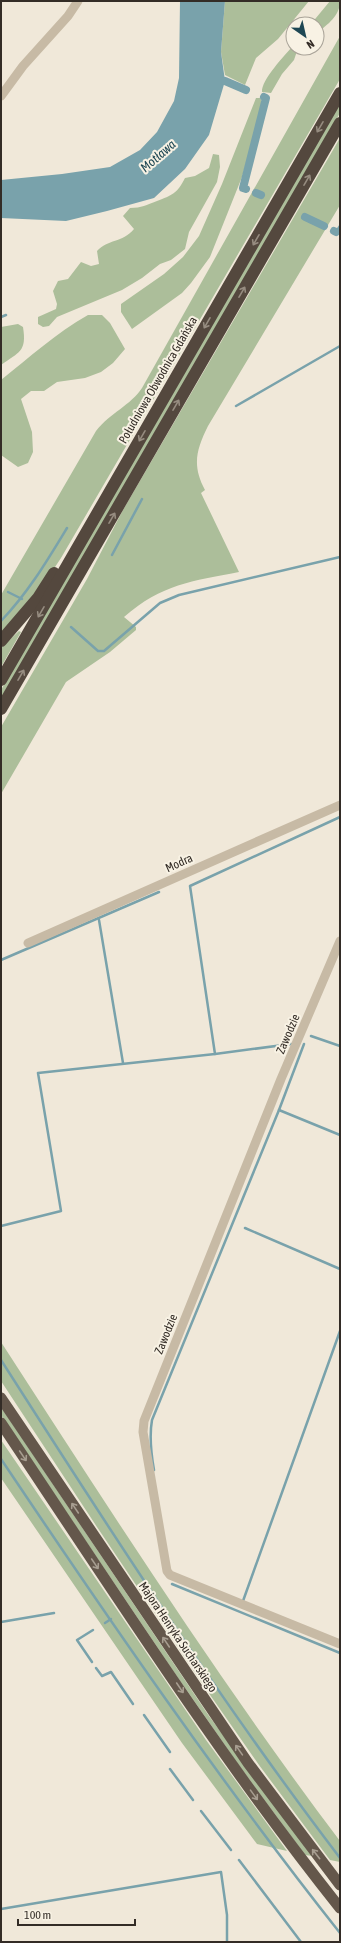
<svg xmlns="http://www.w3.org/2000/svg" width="341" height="1943" viewBox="0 0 341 1943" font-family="'Asap Condensed',sans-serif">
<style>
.green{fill:#acbe9a}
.water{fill:#79a2ab}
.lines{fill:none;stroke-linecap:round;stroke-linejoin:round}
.stream{stroke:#79a2ab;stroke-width:2.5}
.canal{stroke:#79a2ab;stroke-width:8}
.minor{stroke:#c7baa5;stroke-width:9}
.trunk{stroke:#64574b;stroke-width:11}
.motorway{stroke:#54483e;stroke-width:12}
.oneway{stroke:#968c80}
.oneway2{stroke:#a79d90}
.labels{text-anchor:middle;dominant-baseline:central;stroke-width:4;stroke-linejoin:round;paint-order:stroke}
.street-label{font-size:12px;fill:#332c26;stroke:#f8f2e4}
.water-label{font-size:13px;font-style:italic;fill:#1e4753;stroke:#f8f2e4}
</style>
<rect width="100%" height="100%" fill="#f0e8d9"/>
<g class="green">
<polygon points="225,1 309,1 278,39 256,58 245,85 225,75 221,52"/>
<path d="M330,1H340C340,16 328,24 317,33V24H311Z"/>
<path d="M340,36V79L61,558L47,579L1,635V595L96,431C110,413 131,405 142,388Z"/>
<path d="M293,46V48H300L297,51L294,60L282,74L271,93L262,92C261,80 285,55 293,46Z"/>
<polygon points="256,98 260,98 263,103 242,177 210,257 191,283 182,293 132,329 121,312 121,304 164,274 183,257 199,236 222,184"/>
<polygon points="340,103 340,113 1,699 1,690"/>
<path d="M340,138V205L208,426C196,450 192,466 205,490L201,493L239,572C192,581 162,584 124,617L136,627V630L110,652L66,682L1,794V727L87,579L123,510Z"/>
<path d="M213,154L219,155L220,167L217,182L189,232L185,249L171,260L160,264L142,278L122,290L57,317L49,326L43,327L38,324V317L56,309L57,304L53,291L58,281L68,279L81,262L91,266L99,264L97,251C108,239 122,243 134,229L123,216L130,208C142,208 146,205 157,201C172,195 177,194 185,178L195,176L209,168Z"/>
<path d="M88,315H102L110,323L125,349L113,363L101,372L85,378L57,382L44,391H31L21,399L32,432L33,452L28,463L18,467L1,455V380C30,357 56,333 88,315Z"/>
<path d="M18,324L23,327C27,352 19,352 1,365V327Z"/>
<polygon points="19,631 21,632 1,667 1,648"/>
<path d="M1,1342C110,1510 219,1681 340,1841V1862L330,1860L259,1765L208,1692L97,1527L1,1381Z"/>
<polygon points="1,1407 209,1716 312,1856 305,1855 238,1764 174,1672 1,1415"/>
<polygon points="1,1440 206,1740 287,1851 257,1844 182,1743 1,1478"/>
</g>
<polygon class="water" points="180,1 225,1 221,52 225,81 209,135 185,169 154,198 107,211 66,221 1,218 1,180 62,174 110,167 140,150 157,132 174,101 179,78"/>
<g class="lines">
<g class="stream">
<polyline points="340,226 336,232 340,234"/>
<polyline points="1,317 6,315"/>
<polyline points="236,406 340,346"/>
<polyline points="112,555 142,499"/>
<polyline points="8,592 22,599"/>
<path d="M1,621C28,593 47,561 67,528"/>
<polyline points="71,627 98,651 104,651 160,603 179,595 340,557"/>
<polyline points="99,920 123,1063"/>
<polyline points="1,960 159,892"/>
<polyline points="311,1036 340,1046"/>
<polyline points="304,1044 279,1110 340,1135"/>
<polyline points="215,1054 190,886 340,817"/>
<polyline points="1,1226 61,1211 38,1073 215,1054 291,1044"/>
<polyline points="245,1228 340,1269"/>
<path d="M1,1360C109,1529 218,1698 340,1858"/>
<path d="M1,1459C109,1620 219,1780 340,1933"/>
<path d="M154,1470C151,1453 149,1437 152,1420L279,1110"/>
<polyline points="172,1584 340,1653"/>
<polyline points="243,1601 340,1331"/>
<polyline points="1,1622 54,1613"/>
<polyline points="105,1623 111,1619"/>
<polyline points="92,1662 77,1640 93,1630"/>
<polyline points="96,1668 102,1676 111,1672 133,1704"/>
<polyline points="144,1715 170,1752"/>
<polyline points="170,1769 193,1800"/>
<polyline points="201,1811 231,1850"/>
<polyline points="239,1860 301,1942"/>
<polyline points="1,1909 221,1872 227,1915 227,1942"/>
</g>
<g class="canal">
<polyline points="225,81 246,90"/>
<polyline points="246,189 243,188 266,98 264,97"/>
<polyline points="256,193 261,195"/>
<polyline points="305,217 324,226"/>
<polyline points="334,231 336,232"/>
</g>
<g class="minor">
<polyline points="1,96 23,66 68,16 78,1"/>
<polyline points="340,941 281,1079 144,1421 143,1432 167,1571 170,1575 340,1644"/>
<polyline points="28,943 340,805"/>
</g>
<g class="trunk">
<polyline points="1,1398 248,1763 340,1885"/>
<path d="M1,1423C111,1587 217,1754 340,1908"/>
</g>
<g class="motorway">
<polyline points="1,641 38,598 54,573"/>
<polyline points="1,680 340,93"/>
<polyline points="1,709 340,123"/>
</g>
</g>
<defs><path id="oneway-shaft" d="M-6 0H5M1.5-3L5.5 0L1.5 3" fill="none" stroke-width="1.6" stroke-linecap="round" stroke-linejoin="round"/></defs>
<g class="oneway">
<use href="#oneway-shaft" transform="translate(320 127) rotate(120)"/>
<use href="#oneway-shaft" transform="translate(307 180) rotate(-60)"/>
<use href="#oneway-shaft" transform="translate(256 240) rotate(120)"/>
<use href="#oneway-shaft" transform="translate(242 292) rotate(-60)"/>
<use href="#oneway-shaft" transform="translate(207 323) rotate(120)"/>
<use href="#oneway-shaft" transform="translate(176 405) rotate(-60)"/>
<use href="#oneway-shaft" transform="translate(142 436) rotate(120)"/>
<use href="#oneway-shaft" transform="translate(112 518) rotate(-60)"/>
<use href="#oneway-shaft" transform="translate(41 612) rotate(120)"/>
<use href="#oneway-shaft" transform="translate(21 675) rotate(-60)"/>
</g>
<g class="oneway2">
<use href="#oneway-shaft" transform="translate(23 1456) rotate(56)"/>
<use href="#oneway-shaft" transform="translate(75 1508) rotate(-124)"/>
<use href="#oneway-shaft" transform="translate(95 1564) rotate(56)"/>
<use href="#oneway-shaft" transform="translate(166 1642) rotate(-124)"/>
<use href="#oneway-shaft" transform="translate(180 1688) rotate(56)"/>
<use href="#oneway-shaft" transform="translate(239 1750) rotate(-125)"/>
<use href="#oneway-shaft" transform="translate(254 1795) rotate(54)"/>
<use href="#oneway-shaft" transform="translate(316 1854) rotate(-128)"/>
</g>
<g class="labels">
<g class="street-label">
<text transform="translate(158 380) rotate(-60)">Południowa Obwodnica Gdańska</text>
<text transform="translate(179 863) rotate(-24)">Modra</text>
<text transform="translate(288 1034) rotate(-67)">Zawodzie</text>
<text transform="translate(166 1334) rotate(-68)">Zawodzie</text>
<text transform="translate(178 1637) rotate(56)">Majora Henryka Sucharskiego</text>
</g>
<g class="water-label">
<text transform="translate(158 156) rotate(-41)">Motława</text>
</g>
</g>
<rect width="341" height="1943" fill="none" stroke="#332c26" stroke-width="4"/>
<g transform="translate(305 36) rotate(146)"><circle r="19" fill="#f8f2e4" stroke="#a9a398"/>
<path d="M0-3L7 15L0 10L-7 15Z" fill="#1e4753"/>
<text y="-6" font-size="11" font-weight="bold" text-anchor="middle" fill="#332c26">N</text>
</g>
<path d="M18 1919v6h117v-6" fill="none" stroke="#332c26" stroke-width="2"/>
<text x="24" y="1919" font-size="12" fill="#332c26" stroke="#f8f2e4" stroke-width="3" paint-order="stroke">100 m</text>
</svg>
